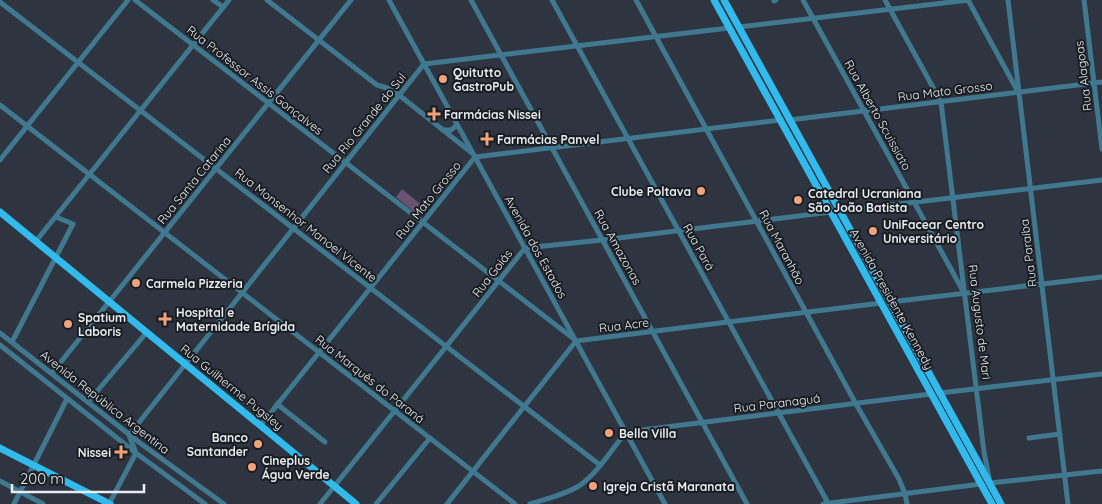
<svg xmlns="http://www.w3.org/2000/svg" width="1102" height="504" viewBox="0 0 1102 504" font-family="Quicksand,sans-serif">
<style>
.green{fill:#6b5374}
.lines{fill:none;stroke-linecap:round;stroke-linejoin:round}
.stream{stroke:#1c6f71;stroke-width:1}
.minor{stroke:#407890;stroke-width:5}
.major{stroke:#31baeb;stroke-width:7}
.poi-dot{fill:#f0a27a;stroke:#191d21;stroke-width:2}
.labels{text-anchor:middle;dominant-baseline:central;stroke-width:4;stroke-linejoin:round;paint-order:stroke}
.poi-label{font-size:12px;font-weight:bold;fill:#e8ecf3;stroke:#191d21;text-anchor:start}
.street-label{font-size:12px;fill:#e8ecf3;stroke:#191d21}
</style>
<rect width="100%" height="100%" fill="#2e3540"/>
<polygon class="green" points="402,189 425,208 419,216 396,197"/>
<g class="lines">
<polyline class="stream" points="918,1 918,0"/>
<g class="minor">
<polyline points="135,0 574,339"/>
<polyline points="213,0 223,7"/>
<polyline points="267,0 377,85 387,88 399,95 472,153"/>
<polyline points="389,0 665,504"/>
<polyline points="471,0 747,504"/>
<polyline points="552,0 828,503"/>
<polyline points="636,0 856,404 899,479 905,494 907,504"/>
<polyline points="803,0 963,291"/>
<polyline points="885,0 941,102 984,452 990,483 1102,471"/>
<polyline points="968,0 1017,90"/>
<polyline points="1008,0 1068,504"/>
<polyline points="1084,0 1102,149"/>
<polyline points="774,1 776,0"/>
<polyline points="0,2 600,465"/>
<polyline points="739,27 969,0"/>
<polyline points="0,105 515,504"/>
<polyline points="789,120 1102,82"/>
<polyline points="443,130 451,130 457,125"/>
<polyline points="0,160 128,0"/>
<polyline points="840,211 1102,180"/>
<polyline points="36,241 229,0"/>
<polyline points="890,302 1102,277"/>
<polyline points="0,333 140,443 224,504"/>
<polyline points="12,342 73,224 56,217"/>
<polyline points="0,345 136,453 205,504"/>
<polyline points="52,373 351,0"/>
<polyline points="940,393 1102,374"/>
<polyline points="88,402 147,332"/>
<polyline points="277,404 325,442"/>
<polyline points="261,425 475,157 780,120"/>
<polyline points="129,435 424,64 729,28"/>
<polyline points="1029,438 1060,434"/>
<polyline points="0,481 43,504"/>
<polyline points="14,504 67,399"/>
<polyline points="109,504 136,453 129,435"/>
<polyline points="320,504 525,248 602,240 831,212"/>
<polyline points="376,504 430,438"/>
<polyline points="447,504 576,341 881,303"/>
<path d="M530,504C546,499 564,495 579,486C597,474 612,449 626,432L931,394"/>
<polyline points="823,504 981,484"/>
</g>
<g class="major">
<polyline points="714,0 992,504"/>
<polyline points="724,0 1001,504"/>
<polyline points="0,212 356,504"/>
<polyline points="0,448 110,504"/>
</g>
</g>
<g class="poi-dot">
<circle cx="443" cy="79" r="5"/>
<path d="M431.5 106.5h5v5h5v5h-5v5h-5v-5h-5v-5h5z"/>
<path d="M484.5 131.5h5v5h5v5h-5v5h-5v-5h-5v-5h5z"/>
<circle cx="701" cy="191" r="5"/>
<circle cx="798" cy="200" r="5"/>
<circle cx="873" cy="231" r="5"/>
<circle cx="136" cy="283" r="5"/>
<path d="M162.5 311.5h5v5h5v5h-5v5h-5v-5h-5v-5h5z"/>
<circle cx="68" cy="324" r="5"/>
<circle cx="609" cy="433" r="5"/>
<circle cx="258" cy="444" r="5"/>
<path d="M118.5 444.5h5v5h5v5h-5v5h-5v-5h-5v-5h5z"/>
<circle cx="252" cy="467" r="5"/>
<circle cx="593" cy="486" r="5"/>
</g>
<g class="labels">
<g class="poi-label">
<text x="453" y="72">Quitutto<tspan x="453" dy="14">GastroPub</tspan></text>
<text x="444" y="114">Farmácias Nissei</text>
<text x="497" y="139">Farmácias Panvel</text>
<text x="691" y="191" text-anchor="end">Clube Poltava</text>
<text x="808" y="193">Catedral Ucraniana<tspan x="808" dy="14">São João Batista</tspan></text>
<text x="883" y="224">UniFacear Centro<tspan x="883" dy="14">Universitário</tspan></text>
<text x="146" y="283">Carmela Pizzeria</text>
<text x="176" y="312">Hospital e<tspan x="176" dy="14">Maternidade Brígida</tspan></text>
<text x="78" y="317">Spatium<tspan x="78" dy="14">Laboris</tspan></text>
<text x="619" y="433">Bella Villa</text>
<text x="248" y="437" text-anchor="end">Banco<tspan x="248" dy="14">Santander</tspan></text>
<text x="111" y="452" text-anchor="end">Nissei</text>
<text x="262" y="460">Cineplus<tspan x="262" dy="14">Água Verde</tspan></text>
<text x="603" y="486">Igreja Cristã Maranata</text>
</g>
<g class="street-label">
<text transform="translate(1083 76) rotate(-97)">Rua Alagoas</text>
<text transform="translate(255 80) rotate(38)">Rua Professor Assis Gonçalves</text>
<text transform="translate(945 91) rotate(-7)">Rua Mato Grosso</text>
<text transform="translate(878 115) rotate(61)">Rua Alberto Scuissiato</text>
<text transform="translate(364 123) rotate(-51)">Rua Rio Grande do Sul</text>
<text transform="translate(194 180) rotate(-51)">Rua Santa Catarina</text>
<text transform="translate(428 200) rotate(-51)">Rua Mato Grosso</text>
<text transform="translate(306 225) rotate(38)">Rua Monsenhor Manoel Vicente</text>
<text transform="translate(536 247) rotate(61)">Avenida dos Estados</text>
<text transform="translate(618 247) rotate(61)">Rua Amazonas</text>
<text transform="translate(699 247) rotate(61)">Rua Pará</text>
<text transform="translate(782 247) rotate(62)">Rua Maranhão</text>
<text transform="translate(1028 253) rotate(-97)">Rua Paraíba</text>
<text transform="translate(492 273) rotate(-52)">Rua Goiás</text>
<text transform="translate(892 299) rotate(61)">Avenida Presidente Kennedy</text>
<text transform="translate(980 322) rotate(83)">Rua Augusto de Mari</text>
<text transform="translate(624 325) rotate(-7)">Rua Acre</text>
<text transform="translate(370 379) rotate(38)">Rua Marquês do Paraná</text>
<text transform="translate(232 387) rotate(39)">Rua Guilherme Pugsley</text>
<text transform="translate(105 402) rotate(38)">Avenida República Argentina</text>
<text transform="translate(777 403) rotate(-7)">Rua Paranaguá</text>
</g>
</g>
<path d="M12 484v8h132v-8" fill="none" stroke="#e8ecf3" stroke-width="2.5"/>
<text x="20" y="484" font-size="15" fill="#e8ecf3" stroke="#191d21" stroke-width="4" paint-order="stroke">200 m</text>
</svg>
